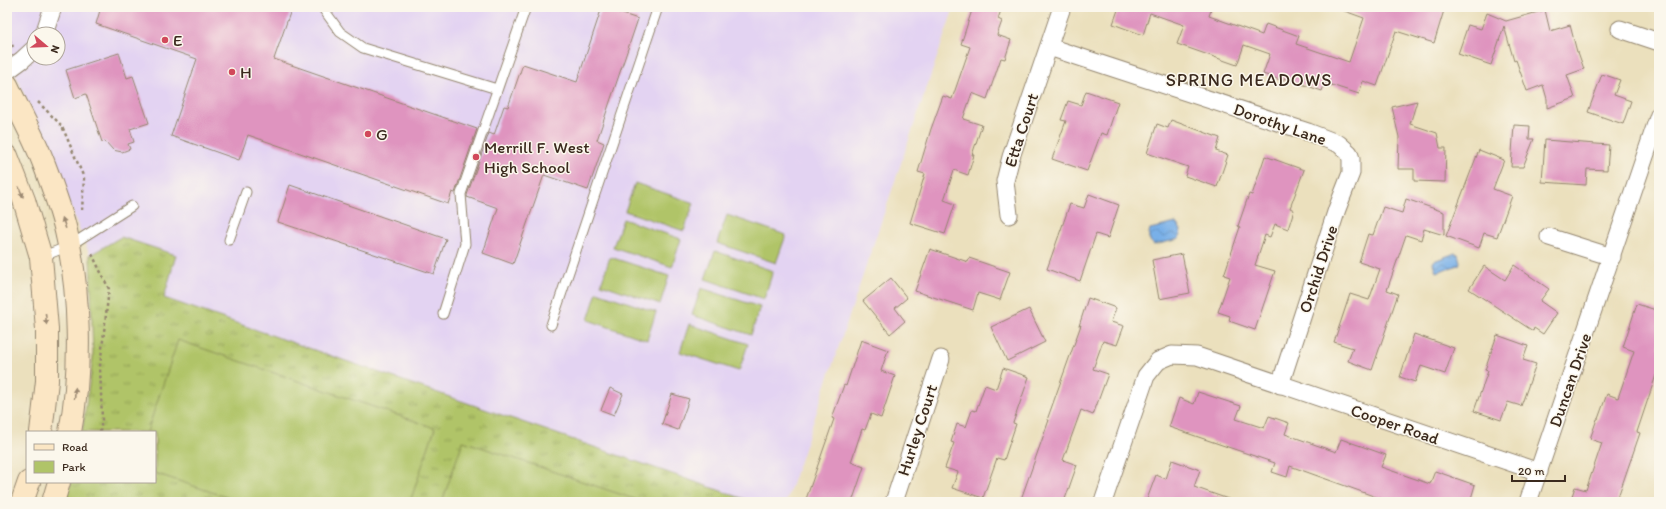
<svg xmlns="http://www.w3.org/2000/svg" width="1666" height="509" viewBox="0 0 1666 509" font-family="Itim,sans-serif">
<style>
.built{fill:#e3d3f2;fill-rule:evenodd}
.grass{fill:url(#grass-tufts);stroke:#767743}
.green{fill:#b0c468;stroke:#767743}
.water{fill:url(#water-waves);stroke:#5a6d83}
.building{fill:#df94bf}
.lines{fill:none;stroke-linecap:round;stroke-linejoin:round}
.lane-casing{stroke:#93856e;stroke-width:11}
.street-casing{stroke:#93856e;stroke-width:19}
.secondary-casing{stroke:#93856e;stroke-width:24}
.path{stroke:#93856e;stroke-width:2.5;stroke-dasharray:3 3;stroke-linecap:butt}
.lane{stroke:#fff;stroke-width:9}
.street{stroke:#fff;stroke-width:17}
.secondary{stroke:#fbe6c4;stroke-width:22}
.oneway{fill:#9b8871}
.poi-dot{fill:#d1495b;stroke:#fbf7ec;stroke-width:1.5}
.labels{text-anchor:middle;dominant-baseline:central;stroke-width:3;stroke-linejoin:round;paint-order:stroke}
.poi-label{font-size:17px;fill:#3b2a1e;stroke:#fbf7ec;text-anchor:start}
.street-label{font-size:17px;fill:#3b2a1e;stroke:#fbf7ec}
.neighbourhood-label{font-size:18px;letter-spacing:1px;fill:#3b2a1e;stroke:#fbf7ec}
</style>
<defs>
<pattern id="grass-tufts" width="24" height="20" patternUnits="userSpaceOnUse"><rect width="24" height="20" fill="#b0c468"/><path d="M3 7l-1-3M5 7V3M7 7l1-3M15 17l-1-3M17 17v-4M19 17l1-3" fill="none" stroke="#909f55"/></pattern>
<pattern id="water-waves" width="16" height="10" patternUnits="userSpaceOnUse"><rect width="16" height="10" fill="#79b0e8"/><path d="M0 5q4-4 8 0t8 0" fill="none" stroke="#648fbb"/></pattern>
</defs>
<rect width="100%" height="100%" fill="#fbf7ec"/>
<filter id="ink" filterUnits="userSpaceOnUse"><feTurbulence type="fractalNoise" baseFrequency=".025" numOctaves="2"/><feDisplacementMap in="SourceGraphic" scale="8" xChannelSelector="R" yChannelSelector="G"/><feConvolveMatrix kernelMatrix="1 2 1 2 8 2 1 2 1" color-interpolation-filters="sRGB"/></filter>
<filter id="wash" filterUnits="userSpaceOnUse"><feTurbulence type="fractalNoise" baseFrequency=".012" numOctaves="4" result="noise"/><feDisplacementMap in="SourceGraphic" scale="16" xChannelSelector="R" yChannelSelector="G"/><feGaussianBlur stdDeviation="0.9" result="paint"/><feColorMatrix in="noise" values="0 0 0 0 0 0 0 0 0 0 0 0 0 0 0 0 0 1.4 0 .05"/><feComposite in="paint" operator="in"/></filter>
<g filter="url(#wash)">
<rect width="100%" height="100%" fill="#ebe0bd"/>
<path class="built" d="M7,7H954L786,502H71L66,500L71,482H155V432H82L93,358L90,255L7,53ZM34,34H58V58H34Z"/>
<polygon class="grass" points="121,237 176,255 164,298 753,502 71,502 66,500 71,482 155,482 155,432 82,432 93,358 90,255"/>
<g class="green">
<polygon points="635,183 694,203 684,231 625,211"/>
<polygon points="727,215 786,235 776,263 717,243"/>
<polygon points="623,219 681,239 672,267 613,247"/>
<polygon points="715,251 773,271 764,299 705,279"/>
<polygon points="610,257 669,276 660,304 601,284"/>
<polygon points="701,288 760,307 751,335 692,315"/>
<polygon points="597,292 656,312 647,340 588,320"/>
<polygon points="689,324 748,344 739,371 680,352"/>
<polygon points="178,340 435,428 410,502 241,502 155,473 155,432 147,432"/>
<polygon points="463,441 643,502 442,502"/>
</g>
<g class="water">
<path d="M1176,223L1181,230L1179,239L1154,245C1148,240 1148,237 1150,229Z"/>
<polygon points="1455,253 1458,254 1460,262 1459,265 1436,272 1433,263 1434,261"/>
</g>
<g id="blocks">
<g class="building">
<polygon points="101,7 292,7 274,59 477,129 455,193 452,192 448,204 248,135 239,160 171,136 197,59 96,24"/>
<polygon points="602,7 638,19 597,140 604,143 588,190 544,175 513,264 483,253 498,208 467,197 467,195 489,133 494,135 504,106 508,107 523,64 577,82"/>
<polygon points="973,7 1002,7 998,19 1002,21 997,35 1011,40 1005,59 1001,58 987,99 972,93 963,119 982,125 972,155 974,155 968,175 954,170 944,200 955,204 945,234 910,223 925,174 918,172 931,129 943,96 952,99 970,47 961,44"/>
<polygon points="1119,7 1212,7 1209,16 1262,35 1266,24 1299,36 1296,44 1349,62 1364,18 1339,9 1340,7 1445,7 1434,43 1396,31 1377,86 1363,81 1359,94 1325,83 1322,91 1284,78 1283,81 1263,74 1270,54 1244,45 1237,65 1177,44 1184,25 1150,13 1143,35 1113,24"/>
<polygon points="1545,10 1550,31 1570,25 1577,52 1578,52 1584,69 1567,75 1575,98 1547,108 1547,99 1543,85 1527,91 1516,60 1514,61 1504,26 1491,65 1458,54 1468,25 1481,29 1487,13 1506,21"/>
<polygon points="119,53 127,78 133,76 149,123 130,129 134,142 128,144 130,149 122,152 113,150 105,141 102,142 86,94 75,98 66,70"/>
<polygon points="1602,74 1620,80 1614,95 1631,101 1623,124 1588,112"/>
<polygon points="1086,91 1118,102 1107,135 1101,133 1087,171 1052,159 1066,121 1061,120 1068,101 1081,105"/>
<polygon points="1417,101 1410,124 1437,133 1440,148 1446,148 1445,182 1414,181 1414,169 1398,169 1399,137 1392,107"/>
<polygon points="1171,120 1220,138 1216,151 1228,155 1217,187 1185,176 1188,167 1147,153 1157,124 1168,128"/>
<polygon points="1514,125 1530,126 1529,139 1534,139 1523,167 1511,167"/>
<polygon points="1545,140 1609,145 1607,170 1587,169 1586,185 1542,182"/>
<polygon points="1479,150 1504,160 1493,189 1512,196 1497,237 1484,233 1479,248 1446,236"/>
<polygon points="1265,156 1304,170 1290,208 1294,210 1288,229 1275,224 1270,237 1265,235 1255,265 1275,271 1255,330 1229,321 1230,316 1218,312 1230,277 1224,275 1240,227 1238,226 1249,194 1252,195"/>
<polygon points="290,185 446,239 434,274 278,222"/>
<polygon points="1089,194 1119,205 1108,238 1096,234 1080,281 1047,269 1070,204 1084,208"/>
<polygon points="1406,199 1444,212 1444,235 1424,229 1421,240 1406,235 1387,290 1398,294 1372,370 1348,361 1353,348 1334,342 1350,294 1369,300 1380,269 1359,262 1368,234 1373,235 1383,207 1402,213"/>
<polygon points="930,249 968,262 969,258 1010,272 1000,300 978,293 973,310 915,291"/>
<polygon points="1182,254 1190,293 1159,299 1152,260"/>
<polygon points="1514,265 1549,289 1540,301 1557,313 1543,334 1534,328 1533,331 1469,289 1484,266 1505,280"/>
<polygon points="891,278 907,298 895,308 905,321 890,334 863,301"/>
<polygon points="1088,298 1116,308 1111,322 1124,326 1117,345 1103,341 1093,369 1108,374 1093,415 1081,410 1063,460 1077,465 1064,502 1020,502 1049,420 1047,420 1081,325 1079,326"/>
<polygon points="1637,304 1659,311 1659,376 1656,375 1637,432 1640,433 1619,494 1617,502 1570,502 1575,487 1586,490 1602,443 1590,439 1597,419 1598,419 1607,394 1618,398 1634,351 1623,347"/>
<polygon points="1029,309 1045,342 1007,361 991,327"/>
<polygon points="1414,334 1454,348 1445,374 1421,366 1415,382 1400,377"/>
<polygon points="1497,335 1528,346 1523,360 1536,364 1521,406 1508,402 1501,420 1474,411 1488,371 1485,370"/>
<polygon points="861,340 888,350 881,371 895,376 881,418 871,414 865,430 862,429 851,462 864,467 852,502 805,502 834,419 832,418 844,385 846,386"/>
<polygon points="1003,368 1029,377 1013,423 1016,424 1004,460 997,458 983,498 952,488 958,472 945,468 954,443 951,442 957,424 966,427 972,410 976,411 985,385 996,389"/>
<polygon points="610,388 623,394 614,415 601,410"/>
<polygon points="1198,392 1241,406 1236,419 1264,428 1269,416 1289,423 1285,434 1336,452 1341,439 1361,446 1386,455 1381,467 1430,484 1435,471 1475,485 1470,502 1390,502 1290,466 1287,477 1272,472 1275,463 1169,427 1179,398 1194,404"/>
<polygon points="672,394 689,399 678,430 662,424"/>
<polygon points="1172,460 1200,470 1194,487 1231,500 1230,502 1146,502 1156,475 1166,479"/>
</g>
</g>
</g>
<g filter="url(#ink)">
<use href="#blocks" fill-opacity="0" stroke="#93856e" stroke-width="1"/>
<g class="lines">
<g class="lane-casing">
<g id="lane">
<polyline points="322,7 340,32 363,48 497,89"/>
<polyline points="229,240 246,192"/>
<polyline points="41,257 69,246 132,206"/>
<polyline points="443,314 465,244 461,194 526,7"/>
<polyline points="551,325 658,7"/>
</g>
</g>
<g class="street-casing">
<g id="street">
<polyline points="1620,29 1659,42"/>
<polyline points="44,34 53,7"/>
<polyline points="1049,47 1308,132 1339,144 1349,153 1351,159 1351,173 1337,209 1280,385"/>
<polyline points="7,71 22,60 34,49"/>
<polyline points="1009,215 1005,181 1011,157 1062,7"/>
<polyline points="1549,237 1612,257"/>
<polyline points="894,502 941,359"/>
<polyline points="1103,502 1146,376 1158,361 1172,355 1197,356 1539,472"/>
<polyline points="1528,502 1659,115"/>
</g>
</g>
<g class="secondary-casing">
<g id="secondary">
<path d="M7,85C19,111 34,137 44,164C52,185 61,209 66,231C80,291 82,371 70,432"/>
<polyline points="7,156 24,200 41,257 47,329 47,381 41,432"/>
<polyline points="22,502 29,482"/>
<polyline points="53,502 59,482"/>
</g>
</g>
<g class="path">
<polyline points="7,34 13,47"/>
<polyline points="38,102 62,126 84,178 82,210"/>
<polyline points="92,254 109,289 100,366 102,420 100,432"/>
</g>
<use href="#lane" class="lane"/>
<use href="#street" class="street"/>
<use href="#secondary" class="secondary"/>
</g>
<defs><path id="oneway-solid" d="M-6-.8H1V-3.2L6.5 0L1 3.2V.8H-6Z"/></defs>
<g class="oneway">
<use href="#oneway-solid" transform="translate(21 192) rotate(68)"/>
<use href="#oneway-solid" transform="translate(64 223) rotate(-108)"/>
<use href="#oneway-solid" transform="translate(46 319) rotate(85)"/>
<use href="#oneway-solid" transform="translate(75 393) rotate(-86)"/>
</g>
</g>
<g class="poi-dot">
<circle cx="165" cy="40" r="4"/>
<circle cx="232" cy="72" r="4"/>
<circle cx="368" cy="134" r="4"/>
<circle cx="476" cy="157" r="4"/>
</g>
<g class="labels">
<g class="poi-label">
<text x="173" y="40">E</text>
<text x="240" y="72">H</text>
<text x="376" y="134">G</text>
<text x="484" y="147">Merrill F. West<tspan x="484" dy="20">High School</tspan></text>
</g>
<g class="street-label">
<text transform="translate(1280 124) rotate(19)">Dorothy Lane</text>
<text transform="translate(1021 130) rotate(-72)">Etta Court</text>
<text transform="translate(1318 269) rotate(-72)">Orchid Drive</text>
<text transform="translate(1570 380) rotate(-71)">Duncan Drive</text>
<text transform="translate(1395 424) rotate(19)">Cooper Road</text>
<text transform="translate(917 430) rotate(-72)">Hurley Court</text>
</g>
<g class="neighbourhood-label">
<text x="1249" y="80">SPRING MEADOWS</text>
</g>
</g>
<rect width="1666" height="509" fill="none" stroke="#fbf7ec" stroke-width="24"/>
<rect x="26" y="431" width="130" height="52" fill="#fbf7ec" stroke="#aea59a"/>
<rect x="34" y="444" width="20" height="6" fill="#fbe6c4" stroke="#aea59a"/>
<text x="62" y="451" font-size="12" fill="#3b2a1e">Road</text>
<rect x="34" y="461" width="20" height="12" fill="#b0c468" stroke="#aea59a"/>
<text x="62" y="471" font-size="12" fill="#3b2a1e">Park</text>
<g transform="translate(46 46) rotate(109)"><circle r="19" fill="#fbf7ec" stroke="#aea59a"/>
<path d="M0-3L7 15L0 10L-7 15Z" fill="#d1495b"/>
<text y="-6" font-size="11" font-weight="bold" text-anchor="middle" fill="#3b2a1e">N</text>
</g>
<path d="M1512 475v6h53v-6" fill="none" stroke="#3b2a1e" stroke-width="2"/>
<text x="1518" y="475" font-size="12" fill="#3b2a1e" stroke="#fbf7ec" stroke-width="3" paint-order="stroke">20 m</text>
</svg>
